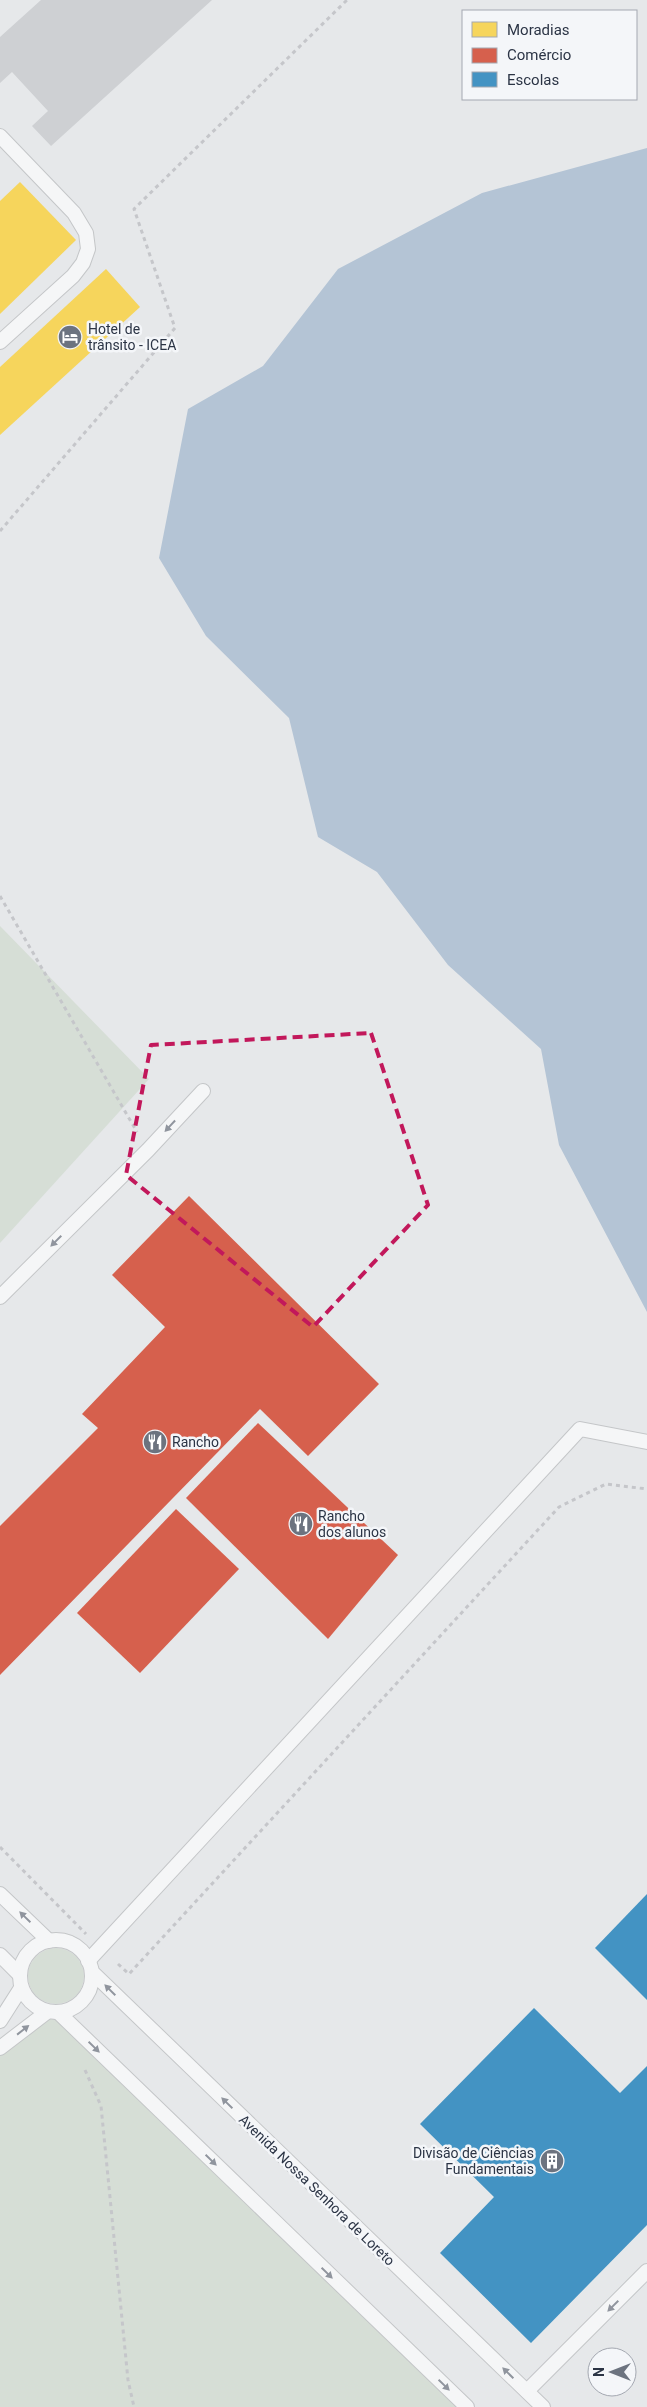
<svg xmlns="http://www.w3.org/2000/svg" width="647" height="2407" viewBox="0 0 647 2407" font-family="Roboto,sans-serif">
<style>
.green{fill:#d6ded6}
.water{fill:#b4c4d5}
.homes{fill:#f6d55c}
.shops{fill:#d6604d}
.schools{fill:#4393c3}
.building{fill:#ced0d3}
.lines{fill:none;stroke-linecap:round;stroke-linejoin:round}
.service-casing{stroke:#c4c6c8;stroke-width:16}
.path{stroke:#c5c6ca;stroke-width:3;stroke-dasharray:4 4;stroke-linecap:butt}
.service{stroke:#f5f6f7;stroke-width:14}
.oneway{fill:#90959e}
.marked{fill:none;stroke:#c2185b;stroke-width:4;stroke-dasharray:10 6;stroke-linejoin:round}
.labels{text-anchor:middle;dominant-baseline:central;stroke-width:5;stroke-linejoin:round;paint-order:stroke}
.poi-label{font-size:14px;fill:#2b3445;stroke:#f4f6f9;text-anchor:start}
.street-label{font-size:14px;fill:#2b3445;stroke:#f4f6f9}
</style>
<rect width="100%" height="100%" fill="#e6e8ea"/>
<g class="green">
<polygon points="0,926 149,1079 0,1243"/>
<circle cx="56" cy="1976" r="28"/>
<polygon points="59,2013 467,2407 0,2407 0,2052"/>
</g>
<polygon class="water" points="647,148 647,1312 559,1145 541,1049 448,965 377,872 318,837 289,718 206,636 159,558 188,409 263,366 338,269 482,193"/>
<g class="homes">
<polygon points="20,182 76,240 0,314 0,201"/>
<polygon points="106,269 140,307 0,435 0,367"/>
</g>
<g class="shops">
<polygon points="189,1196 379,1384 308,1456 260,1409 0,1675 0,1526 98,1428 82,1414 165,1327 112,1275"/>
<polygon points="258,1423 398,1555 328,1639 186,1498"/>
<polygon points="176,1509 239,1569 140,1673 77,1613"/>
</g>
<g class="schools">
<polygon points="647,1894 647,2000 595,1948"/>
<polygon points="534,2008 620,2093 647,2066 647,2225 531,2343 440,2253 494,2197 420,2124"/>
</g>
<polygon class="building" points="41,0 212,0 51,146 32,126 48,111 12,72 0,83 0,37"/>
<g class="lines">
<g class="service-casing">
<g id="service">
<polyline points="0,136 74,213 86,233 88,249 83,263 73,276 0,342"/>
<polyline points="0,1297 148,1150 203,1091"/>
<polyline points="0,1894 49,1941"/>
<circle cx="56" cy="1976" r="36"/>
<polyline points="0,1955 19,1974"/>
<polyline points="88,1961 580,1429 647,1442"/>
<polyline points="92,1972 543,2407"/>
<polyline points="59,2013 467,2407"/>
<polyline points="0,2021 21,1988"/>
<polyline points="0,2048 47,2012"/>
<polyline points="527,2391 647,2271"/>
</g>
</g>
<g class="path">
<polyline points="0,531 175,328 134,209 347,0"/>
<polyline points="0,896 137,1132"/>
<polyline points="0,1847 86,1934"/>
<polyline points="118,1964 129,1974 559,1507 606,1484 647,1489"/>
<polyline points="85,2070 101,2106 128,2380 134,2407"/>
</g>
<use href="#service" class="service"/>
</g>
<defs><path id="oneway-solid" d="M-6-.8H1V-3.2L6.5 0L1 3.2V.8H-6Z" transform="scale(1.25)"/></defs>
<g class="oneway">
<use href="#oneway-solid" transform="translate(170 1126) rotate(133)"/>
<use href="#oneway-solid" transform="translate(56 1241) rotate(135)"/>
<use href="#oneway-solid" transform="translate(25 1917) rotate(-136)"/>
<use href="#oneway-solid" transform="translate(110 1990) rotate(-135)"/>
<use href="#oneway-solid" transform="translate(23 2030) rotate(-38)"/>
<use href="#oneway-solid" transform="translate(94 2047) rotate(44)"/>
<use href="#oneway-solid" transform="translate(227 2103) rotate(-136)"/>
<use href="#oneway-solid" transform="translate(211 2160) rotate(44)"/>
<use href="#oneway-solid" transform="translate(327 2273) rotate(44)"/>
<use href="#oneway-solid" transform="translate(613 2306) rotate(135)"/>
<use href="#oneway-solid" transform="translate(508 2373) rotate(-136)"/>
<use href="#oneway-solid" transform="translate(444 2385) rotate(44)"/>
</g>
<path class="marked" d="M371,1033L428,1205L313,1327L126,1175L151,1045Z"/>
<defs>
<g id="hotel-disc" transform="scale(1.25)"><circle r="9.5" fill="#6c737f" stroke="#f4f6f9"/><path d="M-6-4.5h1.5V1H6V5H4.5V3h-9V5H-6ZM-4 0a1.8 1.8 0 1 1 3.6 0ZM.5 0V-2.5h3Q6-2.5 6 0Z" fill="#fff"/></g>
<g id="restaurant-disc" transform="scale(1.25)"><circle r="9.5" fill="#6c737f" stroke="#f4f6f9"/><path d="M-5-6h1v4h1v-4h1v4h1v-4h1v5L-1.5 .5V6h-2V.5L-5-1ZM5-6V6H3V1.5H1.5Q1.5-4 5-6Z" fill="#fff"/></g>
<g id="building-disc" transform="scale(1.25)"><circle r="9.5" fill="#6c737f" stroke="#f4f6f9"/><path d="M-4-6H4V6H1V3H-1V6H-4ZM-2.5-4.3h1.7v1.8h-1.7ZM.8-4.3h1.7v1.8H.8ZM-2.5-1h1.7V.8h-1.7ZM.8-1h1.7V.8H.8Z" fill="#fff"/></g>
</defs>
<g fill-rule="evenodd">
<use href="#hotel-disc" x="70" y="337"/>
<use href="#restaurant-disc" x="155" y="1442"/>
<use href="#restaurant-disc" x="301" y="1524"/>
<use href="#building-disc" x="552" y="2161"/>
</g>
<g class="labels">
<g class="poi-label">
<text x="88" y="329">Hotel de<tspan x="88" dy="16">trânsito - ICEA</tspan></text>
<text x="172" y="1442">Rancho</text>
<text x="318" y="1516">Rancho<tspan x="318" dy="16">dos alunos</tspan></text>
<text x="534" y="2153" text-anchor="end">Divisão de Ciências<tspan x="534" dy="16">Fundamentais</tspan></text>
</g>
<g class="street-label">
<text transform="translate(317 2190) rotate(44)">Avenida Nossa Senhora de Loreto</text>
</g>
</g>
<rect x="462" y="10" width="175" height="90" fill="#f4f6f9" stroke="#a4a8b1"/>
<rect x="472" y="22" width="25" height="15" fill="#f6d55c" stroke="#a4a8b1"/>
<text x="507" y="35" font-size="15" fill="#2b3445">Moradias</text>
<rect x="472" y="48" width="25" height="15" fill="#d6604d" stroke="#a4a8b1"/>
<text x="507" y="60" font-size="15" fill="#2b3445">Comércio</text>
<rect x="472" y="72" width="25" height="15" fill="#4393c3" stroke="#a4a8b1"/>
<text x="507" y="85" font-size="15" fill="#2b3445">Escolas</text>
<g transform="translate(612 2372) rotate(270)"><circle r="24" fill="#f4f6f9" stroke="#a4a8b1"/>
<path d="M0-4L9 19L0 12L-9 19Z" fill="#6c737f"/>
<text y="-8" font-size="14" font-weight="bold" text-anchor="middle" fill="#2b3445">N</text>
</g>
</svg>
